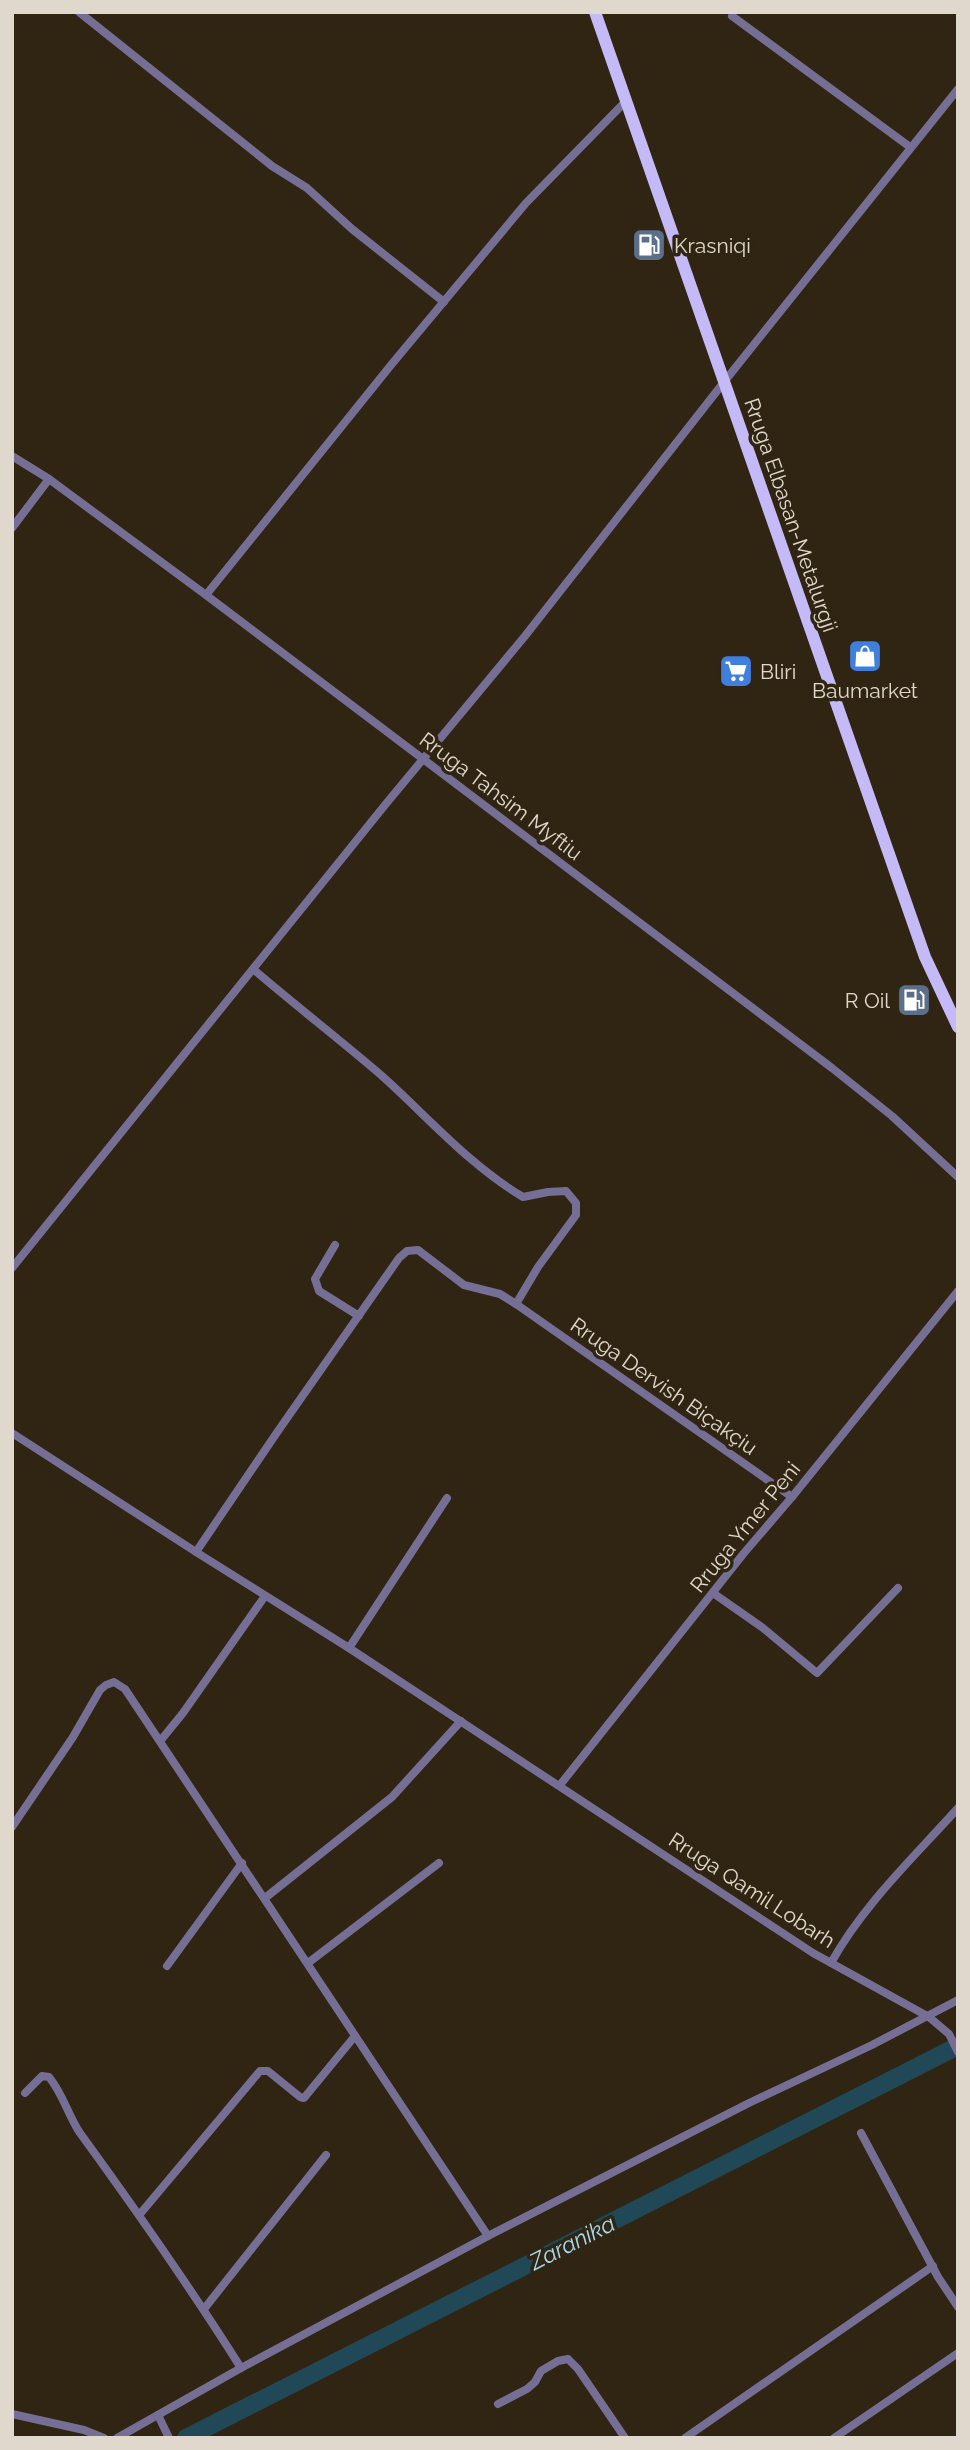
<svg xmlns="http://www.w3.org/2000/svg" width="970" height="2450" viewBox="0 0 970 2450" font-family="Raleway,sans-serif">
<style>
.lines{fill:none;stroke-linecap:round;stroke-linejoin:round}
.river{stroke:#214857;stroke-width:18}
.street{stroke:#766f95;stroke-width:8}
.primary{stroke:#c5baf8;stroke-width:12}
.labels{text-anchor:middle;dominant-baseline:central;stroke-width:7;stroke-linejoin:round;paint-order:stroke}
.poi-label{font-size:21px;fill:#e0d8cc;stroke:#302512;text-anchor:start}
.street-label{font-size:21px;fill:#e0d8cc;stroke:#302512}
.water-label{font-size:23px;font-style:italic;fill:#a7dbf2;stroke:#302512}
</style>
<rect width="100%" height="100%" fill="#302512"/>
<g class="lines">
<polyline class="river" points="186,2438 958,2046"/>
<g class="street">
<polyline points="79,12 272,166 307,188 352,229 444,302"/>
<polyline points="732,16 910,147"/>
<polyline points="12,456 49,479 206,595 832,1068 892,1116 958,1177"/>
<polyline points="12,528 49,479"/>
<polyline points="206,595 391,365 526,203 626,101"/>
<path d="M253,969C295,1005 339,1039 381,1075C427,1116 469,1165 523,1197L548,1192L566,1191L576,1203V1215L538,1267L516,1304"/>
<polyline points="335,1245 315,1279 319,1291 359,1316"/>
<polyline points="12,1268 385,805 525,636 724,382 958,89"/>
<polyline points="12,1433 196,1552 349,1648 813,1953 929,2017 949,2034 958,2052"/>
<polyline points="196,1552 278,1431 399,1258 407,1251 418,1250 464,1285 500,1294 516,1304 792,1497"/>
<polyline points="713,1593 763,1628 817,1673 898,1588"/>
<polyline points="349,1648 447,1498"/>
<polyline points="161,1740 183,1713 265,1596"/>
<polyline points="560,1785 744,1553 792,1497 958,1291"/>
<polyline points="12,1827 73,1737 100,1690 106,1685 114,1682 125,1689 488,2236"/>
<polyline points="265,1898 392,1797 461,1721"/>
<polyline points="308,1963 439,1863"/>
<path d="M831,1963C863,1905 914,1857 958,1808"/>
<polyline points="167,1966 242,1863"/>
<path d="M25,2093L42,2076L49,2077C63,2094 68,2115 80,2133C136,2210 190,2287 241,2368"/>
<polyline points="861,2133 938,2277 958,2307"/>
<polyline points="140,2214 260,2071 268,2071 300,2097 304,2098 355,2036"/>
<polyline points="204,2309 326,2155"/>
<polyline points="498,2404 527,2389 535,2382 541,2371 558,2361 568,2359 578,2369 625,2438"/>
<polyline points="12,2414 84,2430 104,2438"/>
<polyline points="158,2415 169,2438"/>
<polyline points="117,2438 241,2368 488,2236 749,2103 872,2045 958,2000"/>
<polyline points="685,2438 933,2266"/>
<polyline points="834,2438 958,2353"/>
</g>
<polyline class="primary" points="595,12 925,957 958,1027"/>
</g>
<defs>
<g id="fuel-square" transform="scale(1.75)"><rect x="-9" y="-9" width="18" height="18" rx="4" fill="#5c6f8a" stroke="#302512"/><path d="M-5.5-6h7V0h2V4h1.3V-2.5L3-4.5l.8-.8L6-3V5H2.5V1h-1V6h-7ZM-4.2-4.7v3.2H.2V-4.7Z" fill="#fff"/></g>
<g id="shop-square" transform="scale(1.75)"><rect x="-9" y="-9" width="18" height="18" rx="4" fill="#3f7fe0" stroke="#302512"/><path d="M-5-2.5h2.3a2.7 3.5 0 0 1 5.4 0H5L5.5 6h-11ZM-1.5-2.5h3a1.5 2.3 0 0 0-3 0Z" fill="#fff"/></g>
<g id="supermarket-square" transform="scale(1.75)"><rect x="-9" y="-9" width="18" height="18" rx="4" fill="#3f7fe0" stroke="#302512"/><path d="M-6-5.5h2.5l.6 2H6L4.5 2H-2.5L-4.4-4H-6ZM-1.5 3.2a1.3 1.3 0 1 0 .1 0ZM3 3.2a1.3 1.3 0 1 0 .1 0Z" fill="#fff"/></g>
</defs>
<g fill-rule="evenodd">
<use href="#fuel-square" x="649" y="245"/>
<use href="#shop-square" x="865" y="656"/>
<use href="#supermarket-square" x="736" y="671"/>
<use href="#fuel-square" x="914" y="1000"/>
</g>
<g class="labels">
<g class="poi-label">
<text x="674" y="245">Krasniqi</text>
<text x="760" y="671">Bliri</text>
<text x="865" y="690" text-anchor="middle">Baumarket</text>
<text x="890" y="1000" text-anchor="end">R Oil</text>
</g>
<g class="street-label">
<text transform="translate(791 515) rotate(71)">Rruga Elbasan-Metalurgji</text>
<text transform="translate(501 796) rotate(37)">Rruga Tahsim Myftiu</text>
<text transform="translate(664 1386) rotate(35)">Rruga Dervish Biçakçiu</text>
<text transform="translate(745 1527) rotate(-51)">Rruga Ymer Peni</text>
<text transform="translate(752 1890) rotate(33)">Rruga Qamil Lobarh</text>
</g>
<g class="water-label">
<text transform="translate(572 2242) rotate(-27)">Zaranika</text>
</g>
</g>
<rect width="970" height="2450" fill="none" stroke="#e0d8cc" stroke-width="28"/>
</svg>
